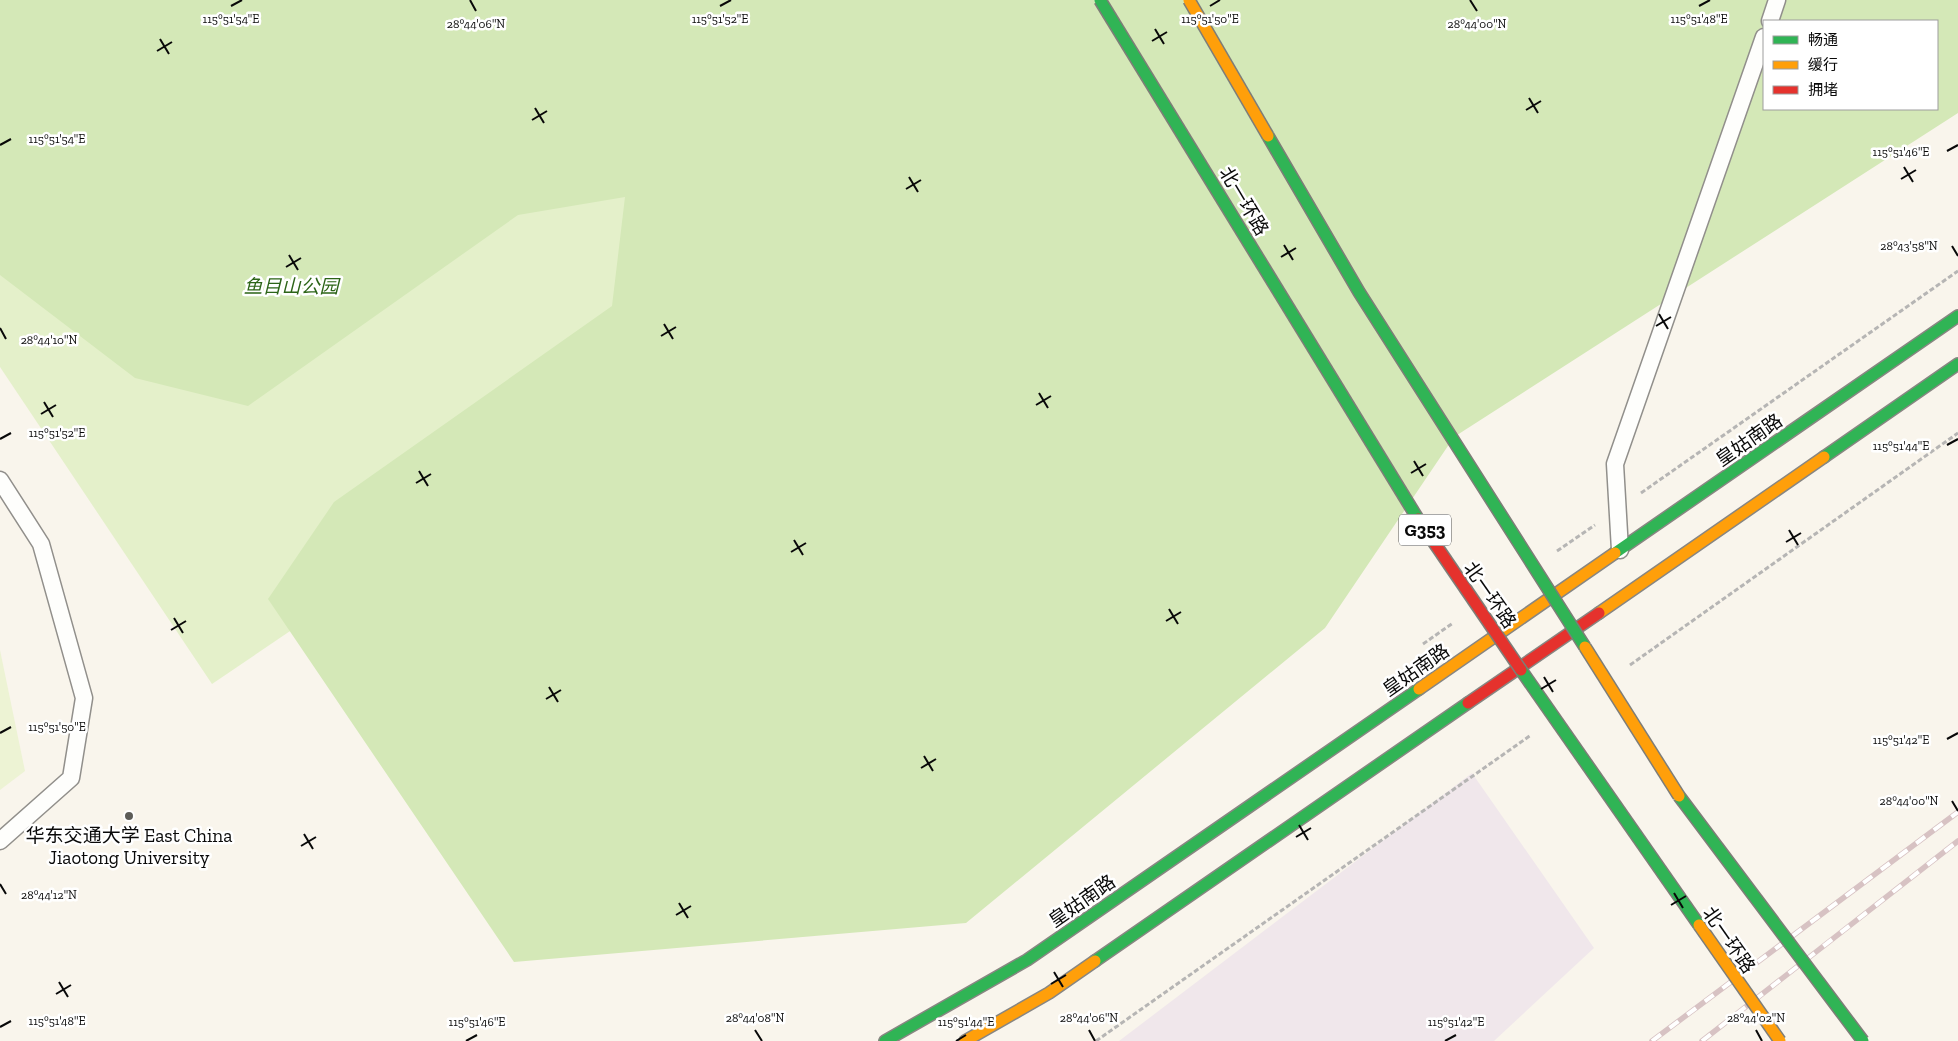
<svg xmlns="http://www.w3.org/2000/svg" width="1958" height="1041" viewBox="0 0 1958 1041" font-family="'Zilla Slab','Noto Sans SC',serif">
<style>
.industrial{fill:#f0e7eb}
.green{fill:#e4f0ca}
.forest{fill:#d4e8b7;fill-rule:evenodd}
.pitch{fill:#edf3d4}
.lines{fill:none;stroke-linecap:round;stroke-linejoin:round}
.lane-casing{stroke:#918f8b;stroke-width:19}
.fast-casing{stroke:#888682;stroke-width:14}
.slow-casing{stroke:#888682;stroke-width:14}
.jam-casing{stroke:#888682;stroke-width:14}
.path{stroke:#b6b5b4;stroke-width:3;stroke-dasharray:5 2.5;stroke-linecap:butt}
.lane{stroke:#fefefc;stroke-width:16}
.fast{stroke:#30b455;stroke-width:11}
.slow{stroke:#ff9f0a;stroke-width:11}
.jam{stroke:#e5322d;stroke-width:11}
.rail-casing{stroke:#d7c2c3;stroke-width:5.5}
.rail{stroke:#fff;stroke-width:4;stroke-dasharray:11;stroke-linecap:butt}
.fast-bridge-casing{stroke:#7e7d78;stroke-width:14;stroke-linecap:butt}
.slow-bridge-casing{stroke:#7e7d78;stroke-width:14;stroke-linecap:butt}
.jam-bridge-casing{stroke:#7e7d78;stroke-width:14;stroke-linecap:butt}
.fast-bridge{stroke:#30b455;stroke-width:11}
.slow-bridge{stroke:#ff9f0a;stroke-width:11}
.jam-bridge{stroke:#e5322d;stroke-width:11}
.ticks{fill:none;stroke:#090909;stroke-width:2}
.poi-dot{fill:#5d5c58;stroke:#fff;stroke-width:2}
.labels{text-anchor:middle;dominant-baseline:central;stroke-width:5;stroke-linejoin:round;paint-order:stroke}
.shield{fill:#fff;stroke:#535353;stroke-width:1}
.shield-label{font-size:18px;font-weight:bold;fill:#090909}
.street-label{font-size:19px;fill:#090909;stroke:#fff}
.park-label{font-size:19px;font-style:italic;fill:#2c6417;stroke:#fff}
.poi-label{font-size:19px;fill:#090909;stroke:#fff}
.ticks-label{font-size:12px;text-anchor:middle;fill:#090909;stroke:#fff;stroke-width:5;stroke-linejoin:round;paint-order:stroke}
</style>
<rect width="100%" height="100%" fill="#f9f5ec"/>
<polygon class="industrial" points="1472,773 1594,948 1494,1041 1119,1041"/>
<polygon class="green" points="0,0 1090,89 212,684 0,367"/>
<path class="forest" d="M0,0H1958V113L1454,437L1325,628L966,923L514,962L268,599L334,502L612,306L625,197L518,215L248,406L135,378L0,275ZM1764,21H1937V109H1764Z"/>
<polygon class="pitch" points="0,650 25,771 0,790"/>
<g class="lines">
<g class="lane-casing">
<g id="lane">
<polyline points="1770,21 1777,0"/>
<polyline points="0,480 41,544 84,698 71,778 0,841"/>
<polyline points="1620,550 1615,464 1764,37"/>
</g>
</g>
<g class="fast-casing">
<g id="fast">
<polyline points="1824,457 1958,364"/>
<polyline points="1615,553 1958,316"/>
<polyline points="1095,961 1468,703"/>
<polyline points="885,1041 1027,960 1419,689"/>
</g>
</g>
<g class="slow-casing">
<g id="slow">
<polyline points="1599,613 1824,457"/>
<polyline points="1419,689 1615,553"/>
<polyline points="965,1041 1049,993 1095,961"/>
</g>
</g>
<g class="jam-casing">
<polyline id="jam" points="1468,703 1599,613"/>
</g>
<g class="path">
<polyline points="1641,493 1958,271"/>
<polyline points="1557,551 1595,525"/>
<polyline points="1423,644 1453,623"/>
<polyline points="1630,665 1958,433"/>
<polyline points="1096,1041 1531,735"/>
</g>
<use href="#lane" class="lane"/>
<use href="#fast" class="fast"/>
<use href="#slow" class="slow"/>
<use href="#jam" class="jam"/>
<g class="rail-casing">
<g id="rail">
<polyline points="1652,1041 1958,812"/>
<polyline points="1702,1041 1958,841"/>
</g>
</g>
<use href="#rail" class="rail"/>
<g class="fast-bridge-casing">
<g id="fast-bridge">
<polyline points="1100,0 1418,519"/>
<polyline points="1268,136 1359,292 1585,647"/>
<polyline points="1521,670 1699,925"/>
<polyline points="1679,796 1863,1041"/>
</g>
</g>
<g class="slow-bridge-casing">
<g id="slow-bridge">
<polyline points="1189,0 1268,136"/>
<polyline points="1585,647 1679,796"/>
<polyline points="1699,925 1780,1041"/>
</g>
</g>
<g class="jam-bridge-casing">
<polyline id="jam-bridge" points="1418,519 1521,670"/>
</g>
<use href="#fast-bridge" class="fast-bridge"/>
<use href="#slow-bridge" class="slow-bridge"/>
<use href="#jam-bridge" class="jam-bridge"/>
</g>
<path class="ticks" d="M470,0L476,11M1470,0L1477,11M231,6L242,0M720,6L731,0M1210,6L1220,0M1699,6L1710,0M1155,29L1164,44M160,39L169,54M1152,41L1167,32M157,51L172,42M1529,98L1538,113M535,108L544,123M1526,110L1541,101M532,120L547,111M0,145L11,139M1947,151L1958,145M1904,167L1913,182M909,177L918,192M1901,179L1916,170M906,189L921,180M1284,245L1293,260M1952,246L1958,256M289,255L298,270M1281,257L1296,248M286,267L301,258M1659,314L1668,329M664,324L673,339M1656,326L1671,317M0,328L6,339M661,336L676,327M1039,393L1048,408M44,402L53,417M1036,405L1051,396M41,414L56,405M0,439L11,433M1947,445L1958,439M1414,461L1423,476M419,471L428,486M1411,473L1426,464M416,483L431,474M1789,530L1798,545M794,540L803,555M1786,542L1801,533M791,552L806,543M1169,609L1178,624M174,618L183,633M1166,621L1181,612M171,630L186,621M1544,677L1553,692M549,687L558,702M1541,689L1556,680M546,699L561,690M0,733L11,727M1947,739L1958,733M924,756L933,771M921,768L936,759M1952,801L1958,811M1299,825L1308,840M304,834L313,849M1296,837L1311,828M301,846L316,837M0,884L6,894M1674,893L1683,908M679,903L688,918M1671,905L1686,896M676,915L691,906M1054,972L1063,987M59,982L68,997M1051,984L1066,975M56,994L71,985M0,1027L11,1021M755,1030L762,1041M1089,1030L1095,1041M1756,1030L1762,1041M466,1041L477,1035M956,1041L966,1035M1445,1041L1456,1035"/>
<circle class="poi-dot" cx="129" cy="816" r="5"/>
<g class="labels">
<rect class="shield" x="1399" y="514.5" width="52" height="31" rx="4"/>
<g class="shield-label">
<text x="1425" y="530">G353</text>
</g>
<g class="street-label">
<text transform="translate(1244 201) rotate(59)">北一环路</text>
<text transform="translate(1749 440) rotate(-35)">皇姑南路</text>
<text transform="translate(1490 595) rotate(55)">北一环路</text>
<text transform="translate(1416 670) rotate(-35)">皇姑南路</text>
<text transform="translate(1082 901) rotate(-35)">皇姑南路</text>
<text transform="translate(1729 940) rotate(55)">北一环路</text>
</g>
<g class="park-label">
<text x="291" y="286">鱼目山公园</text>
</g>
<g class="poi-label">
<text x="129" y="835">华东交通大学 East China<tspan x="129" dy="22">Jiaotong University</tspan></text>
</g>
</g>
<g class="ticks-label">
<text x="231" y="23">115°51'54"E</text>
<text x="720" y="23">115°51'52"E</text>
<text x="1210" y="23">115°51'50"E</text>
<text x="1699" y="23">115°51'48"E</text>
<text x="1477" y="28">28°44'00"N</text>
<text x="476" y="28">28°44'06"N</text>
<text x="57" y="143">115°51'54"E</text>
<text x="1901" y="156">115°51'46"E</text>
<text x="1909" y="250">28°43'58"N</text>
<text x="49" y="344">28°44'10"N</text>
<text x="57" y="437">115°51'52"E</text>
<text x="1901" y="450">115°51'44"E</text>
<text x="57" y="731">115°51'50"E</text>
<text x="1901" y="744">115°51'42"E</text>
<text x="1909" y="805">28°44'00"N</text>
<text x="49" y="899">28°44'12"N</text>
<text x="755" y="1022">28°44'08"N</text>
<text x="1089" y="1022">28°44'06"N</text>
<text x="1756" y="1022">28°44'02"N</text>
<text x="57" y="1025">115°51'48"E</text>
<text x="477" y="1026">115°51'46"E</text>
<text x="966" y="1026">115°51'44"E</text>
<text x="1456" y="1026">115°51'42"E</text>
</g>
<rect x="1763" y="20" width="175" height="90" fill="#ffffff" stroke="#9d9d9d"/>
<rect x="1773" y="36" width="25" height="8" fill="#30b455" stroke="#9d9d9d"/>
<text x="1808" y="45" font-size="15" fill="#090909">畅通</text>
<rect x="1773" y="61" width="25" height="8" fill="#ff9f0a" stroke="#9d9d9d"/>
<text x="1808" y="70" font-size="15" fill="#090909">缓行</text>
<rect x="1773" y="86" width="25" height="8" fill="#e5322d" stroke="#9d9d9d"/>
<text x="1808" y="95" font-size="15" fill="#090909">拥堵</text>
</svg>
